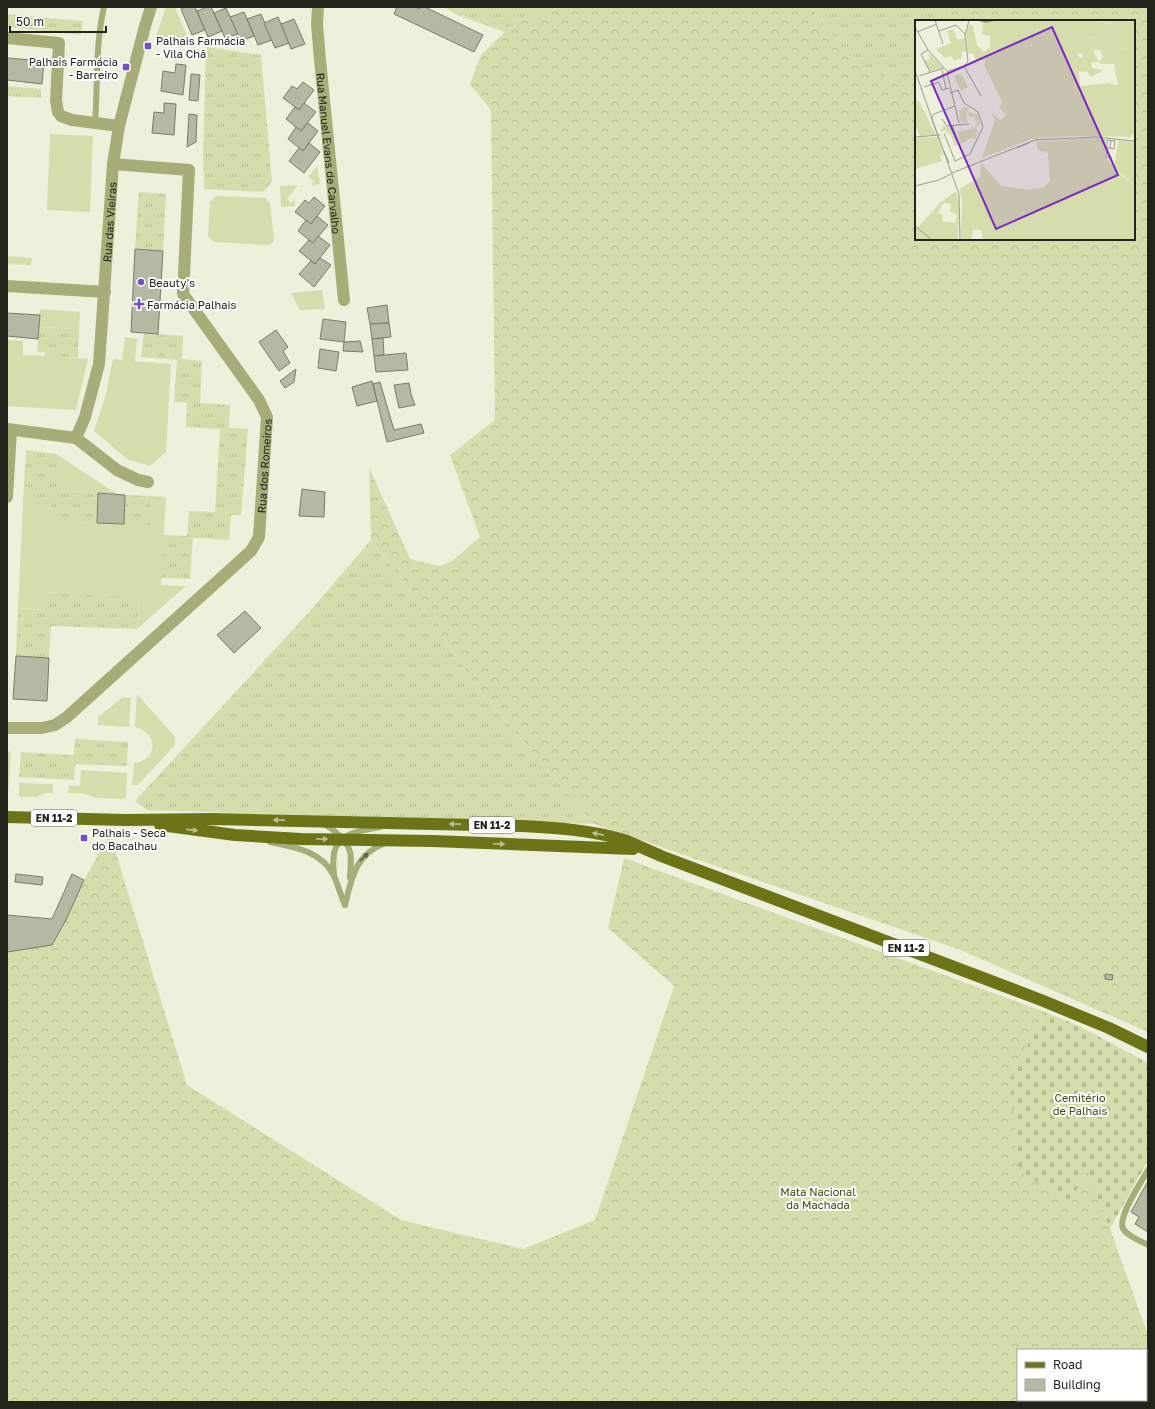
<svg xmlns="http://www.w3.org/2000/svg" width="1155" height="1409" viewBox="0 0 1155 1409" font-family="'Golos Text',sans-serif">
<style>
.grass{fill:url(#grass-tufts)}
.forest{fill:url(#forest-crowns);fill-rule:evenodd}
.cemetery{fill:url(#cemetery-stones)}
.garden{fill:#d6ddac}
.building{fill:#b5b8a2;stroke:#797c68}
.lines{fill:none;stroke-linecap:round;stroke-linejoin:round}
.lane{stroke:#a6ad78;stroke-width:6}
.street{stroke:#a6ad78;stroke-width:12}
.primary{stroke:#6d7418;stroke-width:12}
.oneway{fill:#bdc097}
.oneway2{fill:#5d6145}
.poi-dot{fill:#754ec7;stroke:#fff;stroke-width:1.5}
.labels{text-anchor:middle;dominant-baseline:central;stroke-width:4;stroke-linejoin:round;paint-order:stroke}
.shield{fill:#fff;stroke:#64655f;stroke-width:1}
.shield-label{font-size:10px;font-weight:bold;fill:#22231b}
.poi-label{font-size:11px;fill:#22231b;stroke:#fff;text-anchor:start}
.street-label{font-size:11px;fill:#22231b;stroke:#fff}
.park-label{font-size:11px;fill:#454a0d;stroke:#fff}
.inset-river{fill:none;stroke:#9ba456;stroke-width:2}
.inset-road{fill:none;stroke:#9c9e8e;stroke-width:1}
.view{fill:#7b2cbf;fill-opacity:0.15;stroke:#7b2cbf;stroke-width:2}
.inset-edge{fill:none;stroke:#22231b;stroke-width:2}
</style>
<defs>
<pattern id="grass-tufts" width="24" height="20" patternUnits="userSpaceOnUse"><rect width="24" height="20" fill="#d6ddac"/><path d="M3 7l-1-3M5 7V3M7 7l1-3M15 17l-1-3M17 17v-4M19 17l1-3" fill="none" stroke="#b7bd93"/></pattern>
<pattern id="forest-crowns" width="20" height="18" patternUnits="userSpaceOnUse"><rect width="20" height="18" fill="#d6ddac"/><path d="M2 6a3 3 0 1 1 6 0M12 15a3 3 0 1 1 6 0" fill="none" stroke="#b7bd93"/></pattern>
<pattern id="cemetery-stones" width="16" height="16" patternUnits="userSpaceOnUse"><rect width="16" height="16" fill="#d6ddac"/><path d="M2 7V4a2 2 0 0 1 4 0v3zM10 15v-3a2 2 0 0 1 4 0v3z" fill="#b7bd93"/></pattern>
</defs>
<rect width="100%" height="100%" fill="#edf0da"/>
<g class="grass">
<polygon points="444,7 562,7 515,22 505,32 457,15"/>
<polygon points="811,7 950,7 949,21 916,21 916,79 901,85 853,62"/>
<polygon points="7,14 83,21 81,35 7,27"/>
<polygon points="206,47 261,55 272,182 263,192 204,189 203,154"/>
<polygon points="7,86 41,89 41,98 7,96"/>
<polygon points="139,192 166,194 163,251 135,249"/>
<polygon points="7,256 32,258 31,265 7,264"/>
<polygon points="39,327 79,329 78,358 45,356 45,352 37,352"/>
<polygon points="144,333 183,336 182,359 202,361 200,403 230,405 229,428 248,429 241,515 231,515 229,540 193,538 190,579 161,578 164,535 187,536 189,511 215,512 220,429 186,427 187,403 174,402 177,360 141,357"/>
<polygon points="26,450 56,454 56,490 98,493 97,523 51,521 23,502"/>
<polygon points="125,495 152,496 151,525 124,524"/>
<polygon points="371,540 413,594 477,687 594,824 147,810 135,801 310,611"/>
<polygon points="46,592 139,597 137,629 51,626 49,658 16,656 18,608 45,610"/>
<polygon points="75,739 128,742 127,766 75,764 74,780 19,777 21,752 74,755"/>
</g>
<g class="forest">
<polygon points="562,7 811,7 853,62 901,85 916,79 916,239 1134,239 1134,21 949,21 950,7 1148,7 1148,1032 958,949 594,824 477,687 413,594 371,540 369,467 410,559 439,566 451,562 480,537 450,455 495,420 491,110 470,84 481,55 515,22"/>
<path d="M110,834L187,1085L401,1220L523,1249L595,1220L674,986L608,928L624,858L1045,1012L1010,1079L1087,1170L1110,1229L1148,1335V1402H7V952L52,945L84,880ZM1018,1350H1146V1400H1018Z"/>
</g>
<polygon class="cemetery" points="1045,1012 1079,1026 1148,1063 1148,1160 1110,1229 1087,1171 1070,1201 1019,1171 1010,1079"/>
<g class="garden">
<polygon points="166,7 175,7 191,46 155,40"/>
<polygon points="50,134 93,136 90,212 47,210"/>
<polygon points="317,166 320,184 311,186 314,181 308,177"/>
<polygon points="298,185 287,199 291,203 295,199 295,206 281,207 280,186"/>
<polygon points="216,196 266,198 270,204 274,241 269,245 214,242 208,236 210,202"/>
<polygon points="322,290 325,309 300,310 291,293"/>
<polygon points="40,309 80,312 79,329 39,327"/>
<polygon points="125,337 137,339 135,361 171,364 166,452 150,466 127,459 94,431 105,398 113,359 122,360"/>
<polygon points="7,340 23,341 23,356 32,355 88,359 76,410 7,406"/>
<polygon points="56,454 117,494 56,490"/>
<polygon points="152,496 166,497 161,585 186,586 137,629 139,597 47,592 46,610 18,608 23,502 52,504 51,521 151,525"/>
<path d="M137,694L175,737V745L138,785H132L134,763C158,760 159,733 135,727Z"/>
<polygon points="123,697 131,698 129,727 98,725 98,717"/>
<polygon points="7,751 11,752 8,796 7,796"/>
<polygon points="81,770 127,773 126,799 96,798 83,793 68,793 69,785 80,786"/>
<polygon points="19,783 53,784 53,793 45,793 37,797 19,797"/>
</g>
<g class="building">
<polygon points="185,7 195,7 205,30 192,35 181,9"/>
<polygon points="207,7 211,7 222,31 208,37 197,11"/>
<polygon points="397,7 415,7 419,9 420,7 425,7 483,35 474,52 394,14"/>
<polygon points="226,8 238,34 225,38 214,13"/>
<polygon points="244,12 254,36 241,41 230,17"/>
<polygon points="261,14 272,40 258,45 247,19"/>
<polygon points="278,17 289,43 275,48 264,23"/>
<polygon points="294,19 305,44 291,49 281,24"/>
<polygon points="7,58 44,61 42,84 7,80"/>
<polygon points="176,64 186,65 183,95 161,91 163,71 175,73"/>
<polygon points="191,74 200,75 198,101 189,100"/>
<polygon points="303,82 314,90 299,110 283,98 292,86 297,89"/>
<polygon points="164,103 176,104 174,135 152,133 154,112 164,113"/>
<polygon points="304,103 316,112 301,131 286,119 295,107 299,110"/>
<polygon points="189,114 197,115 196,142 187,147"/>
<polygon points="308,123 318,131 303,151 288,139 296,127 301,131"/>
<polygon points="309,143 320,152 304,173 289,161 299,148 303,151"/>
<polygon points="314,197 325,206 311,224 295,212 305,200 309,203"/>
<polygon points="317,216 328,225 313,243 298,231 306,220 311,224"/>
<polygon points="318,236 330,245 315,264 299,251 309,240 313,243"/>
<polygon points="135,249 163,251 158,334 131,332"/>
<polygon points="320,258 331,265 314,287 299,274 311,261 315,264"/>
<polygon points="387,305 389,323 370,324 367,308"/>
<polygon points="7,313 40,315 38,339 7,336"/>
<polygon points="323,319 346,322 344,342 320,339"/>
<polygon points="389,323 391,337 372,339 370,324"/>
<polygon points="276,330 288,347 283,351 290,363 279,371 259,342"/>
<polygon points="383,338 384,355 374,356 372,339"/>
<polygon points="360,341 363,352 343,351 344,342"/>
<polygon points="320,349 339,352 336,371 318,368"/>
<polygon points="406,353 408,370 376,372 374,356"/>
<polygon points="296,369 294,382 285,388 280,381"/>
<polygon points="372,381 377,401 357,406 352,387"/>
<polygon points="380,382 394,430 421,424 424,433 387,442 373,384"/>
<polygon points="409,383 411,394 415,405 399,408 394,385"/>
<polygon points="302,489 325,492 324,517 299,516"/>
<polygon points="98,493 125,495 124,524 97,523"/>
<polygon points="245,611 261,628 234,653 217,635"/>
<polygon points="16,656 49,658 47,701 13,699"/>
<polygon points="16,874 43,877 42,885 15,882"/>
<polygon points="72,874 84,880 66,920 52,945 7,952 7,915 52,919"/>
<polygon points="1105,974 1113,975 1112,980 1105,979"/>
<polygon points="1148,1181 1148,1232 1135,1224 1139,1217 1131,1212"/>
</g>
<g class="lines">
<g class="lane">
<path d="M95,124C98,84 95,46 104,7"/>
<path d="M324,824C334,830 347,840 350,852C352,860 350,870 350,878"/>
<path d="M270,842C294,847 322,851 334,876C338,885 341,896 345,905"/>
<path d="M334,875C333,868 333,860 334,853C338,832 364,830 380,827"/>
<path d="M345,905C352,877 355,855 385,843"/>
<path d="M1148,1170C1142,1181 1115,1220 1124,1230C1129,1237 1141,1241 1148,1245"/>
</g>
<g class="street">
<path id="s1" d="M318,7L317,24L320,60L344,300"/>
<polyline points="7,38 59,43 56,100 58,112 61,116 72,120 119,126"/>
<polyline points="7,286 105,292"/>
<polyline points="7,429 76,438 117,470 138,480 148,482"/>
<path id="s2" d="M76,438L85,417L99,364L113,164L119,126L145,26L151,7"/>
<polyline points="7,497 11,430"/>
<path id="s3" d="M7,728H42L55,725L67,717L251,551L259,537L267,417L259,400L183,294L189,170L113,164"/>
</g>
<g class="primary">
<path d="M7,817L126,820L211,819L522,826C557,828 593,830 627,841C638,846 650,851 661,856L1041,1000L1109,1028L1148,1047"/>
<polyline points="160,825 235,835 301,839 433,841 633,849"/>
</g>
</g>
<defs><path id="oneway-solid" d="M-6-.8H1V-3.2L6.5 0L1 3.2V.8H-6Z"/></defs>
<g class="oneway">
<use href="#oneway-solid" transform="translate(279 820) rotate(-179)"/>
<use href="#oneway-solid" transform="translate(455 824) rotate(-179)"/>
<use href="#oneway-solid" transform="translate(192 830) rotate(7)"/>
<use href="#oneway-solid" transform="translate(598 834) rotate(-169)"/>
<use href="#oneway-solid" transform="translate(322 839) rotate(1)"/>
<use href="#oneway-solid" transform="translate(499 844) rotate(2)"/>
</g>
<use class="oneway2" href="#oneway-solid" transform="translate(364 857) rotate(-43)"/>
<g class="poi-dot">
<rect x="144" y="42" width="8" height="8" rx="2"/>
<rect x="122" y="63" width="8" height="8" rx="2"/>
<circle cx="141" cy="282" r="4"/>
<path d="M137 298h4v4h4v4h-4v4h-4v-4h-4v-4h4z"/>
<rect x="80" y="834" width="8" height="8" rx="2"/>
</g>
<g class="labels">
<g class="shield">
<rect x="31" y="810" width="46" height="16" rx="3"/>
<rect x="469" y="817" width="46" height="16" rx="3"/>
<rect x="883" y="940" width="46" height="16" rx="3"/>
</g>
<g class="shield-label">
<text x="54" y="818">EN 11-2</text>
<text x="492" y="825">EN 11-2</text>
<text x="906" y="948">EN 11-2</text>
</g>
<g class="poi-label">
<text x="156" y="40">Palhais Farmácia<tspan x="156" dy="13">- Vila Chã</tspan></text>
<text x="118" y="61" text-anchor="end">Palhais Farmácia<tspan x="118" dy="13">- Barreiro</tspan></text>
<text x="149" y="282">Beauty's</text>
<text x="147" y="304">Farmácia Palhais</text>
<text x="92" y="832">Palhais - Seca<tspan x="92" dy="13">do Bacalhau</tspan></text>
</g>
<g class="street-label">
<text stroke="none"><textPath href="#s1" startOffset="147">Rua Manuel Evans de Carvalho</textPath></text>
<text stroke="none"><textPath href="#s2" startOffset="220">Rua das Vieiras</textPath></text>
<text stroke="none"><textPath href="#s3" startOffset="398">Rua dos Romeiros</textPath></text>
</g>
<g class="park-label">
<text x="1080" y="1097">Cemitério<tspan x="1080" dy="13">de Palhais</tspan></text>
<text x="818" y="1191">Mata Nacional<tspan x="818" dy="13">da Machada</tspan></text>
</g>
</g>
<g transform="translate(915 20)">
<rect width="220" height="220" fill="#edf0da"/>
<path d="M61,0H109L118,23L114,27L100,23L85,26L70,40H61L58,33L53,34L51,16L54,3L58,6L62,25L69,32L75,27V16L67,15L68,3ZM179,0L202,5L212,16L208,18L179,6ZM38,9L42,19H50L52,31L47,32V38L39,41L36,36L30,38L21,29L36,23L32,11ZM184,17L204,28L220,30V70L203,66L199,44H185L184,41L188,37L185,30L178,31L171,18ZM175,32L177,48L186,50V52L175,57L173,52L161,51L162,34L165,38L168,37L167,33ZM15,34L24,43L28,48L15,51L9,41L15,39L13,35ZM46,54L53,67L46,71L39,56ZM51,87L55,93L62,94L65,103L61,108L63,112L60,114L58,109L62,104L59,96L55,97L51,90L47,91L46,89ZM80,100L98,110L117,119L67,138ZM203,120L220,122V165L199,148ZM41,171L44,183L43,220H0V206L3,207L26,182ZM28,183L36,184L35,191L42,195L40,203L27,201L28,195L23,193ZM46,209H58L56,220H46Z" fill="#d6ddac" fill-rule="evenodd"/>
<path d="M109,0H179V6L208,18L211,16L204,12L202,5L186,0H220V30L204,28L196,32L188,29L184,17L171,18L184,42H176L175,32L162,34L165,66L194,63L220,70V111L216,117L161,116L116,119L80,100L76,92L85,100L91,95L84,87L87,82L69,44L71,39L85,26L100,23L114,27L118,24ZM94,8L99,12L108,11L110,19L93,20L85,16L84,9ZM0,81H4L21,115L5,116L0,106ZM23,117L29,134L25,136L27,141L0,149V118ZM173,118L208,157L220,165V220H68L66,210L46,209L47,180L44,169L65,157L66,143L86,166L115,170L129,167L135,161L133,133L123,130L121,122Z" fill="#d6ddac"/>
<path d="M173,118L191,119L190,138L185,133L184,137L177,136L172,127Z" fill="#d6ddac"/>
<path d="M44,90L51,91L53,103L46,102ZM27,105L36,108L42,125L40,126L35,113L32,114L31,110L26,112L32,131L25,110L28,108ZM56,105L60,114L63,113L59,120L58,117L46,124L42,112L56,109Z" fill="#d6ddac"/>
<path class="inset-river" d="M65,0L71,2L79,0"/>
<path class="inset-road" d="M20,0L28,24M0,7L13,30L32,51M24,11L41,5L50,14M2,12L22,4M13,30L6,34L15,52M49,46L53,41L50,16L54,0M49,46L66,76M27,50L31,69M0,51L7,70M4,56L29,48M9,67L24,62L27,70L34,68M6,68L44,174L45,220M16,97L24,119M17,97L19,94L40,86M27,99L32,106L54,104M44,103L32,53L33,51L49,46M37,105L49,137M29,113L40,141L55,134L68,107L63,92L49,83L43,70L35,73M0,117L25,115M196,120L195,128L199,129L200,119M102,128L114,123M192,128L191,137L197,138M195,128H192V120L199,121M29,131L34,143M37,153L120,120L180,117L220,121M0,166L24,160L36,154M0,206L17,220"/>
<path class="view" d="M137,7L203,155L81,209L16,61Z"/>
<rect width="220" height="220" class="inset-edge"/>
</g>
<rect width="1155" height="1409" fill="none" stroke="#22231b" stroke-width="16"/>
<rect x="1017" y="1349" width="130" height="52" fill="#ffffff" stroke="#a7a7a4"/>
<rect x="1025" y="1362" width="20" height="6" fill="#6d7418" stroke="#a7a7a4"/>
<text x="1053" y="1369" font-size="12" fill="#22231b">Road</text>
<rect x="1025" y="1379" width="20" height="12" fill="#b5b8a2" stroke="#a7a7a4"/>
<text x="1053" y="1389" font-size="12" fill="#22231b">Building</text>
<path d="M10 26v6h96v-6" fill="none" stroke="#22231b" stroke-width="2"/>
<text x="16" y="26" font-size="12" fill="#22231b" stroke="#ffffff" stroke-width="3" paint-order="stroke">50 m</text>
</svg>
